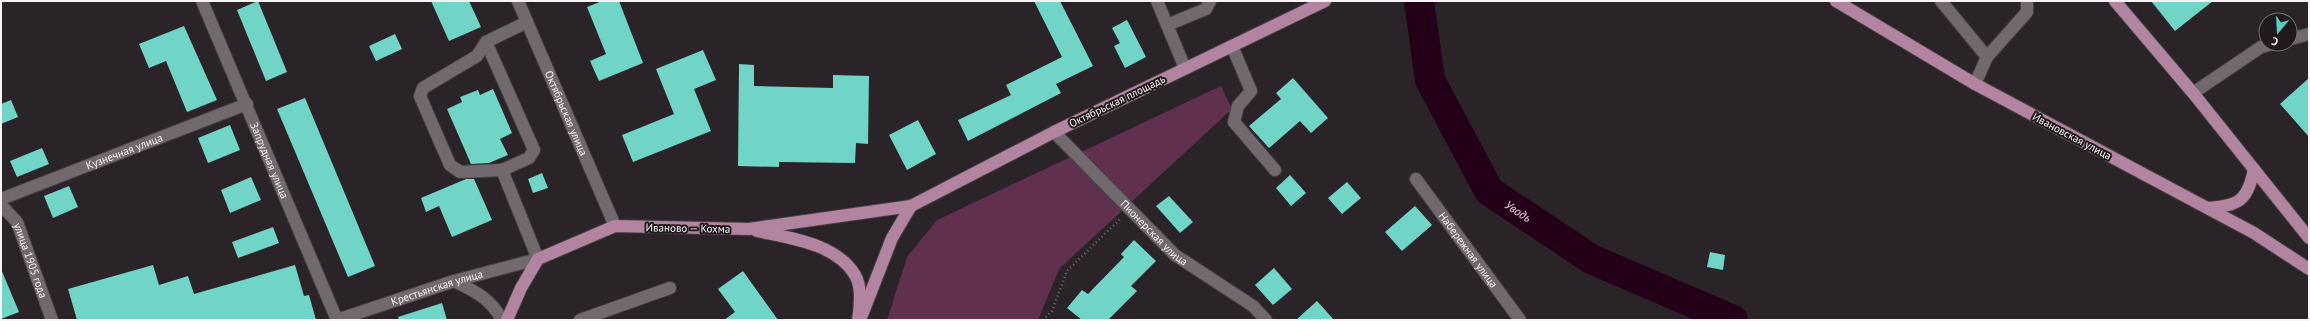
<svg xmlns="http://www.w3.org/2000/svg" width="2310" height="321" viewBox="0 0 2310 321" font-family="'PT Sans',sans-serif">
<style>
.green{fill:#61304f}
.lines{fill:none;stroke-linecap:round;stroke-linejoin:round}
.river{stroke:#230018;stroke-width:30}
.building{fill:#70d4c6}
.minor-casing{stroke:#454042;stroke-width:14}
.major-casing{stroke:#454042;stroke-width:14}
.path{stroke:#6e676b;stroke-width:2.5;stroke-dasharray:1 3;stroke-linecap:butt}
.minor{stroke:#71696d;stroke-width:12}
.major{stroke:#b384a0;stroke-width:12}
.labels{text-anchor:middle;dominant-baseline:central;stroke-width:4;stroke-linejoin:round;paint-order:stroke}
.street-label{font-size:11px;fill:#f8f3f5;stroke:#201a1d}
.water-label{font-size:12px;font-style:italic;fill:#f4cfe4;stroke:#201a1d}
</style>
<rect width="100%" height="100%" fill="#2a2327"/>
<polygon class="green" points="1221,86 1232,109 1059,269 1038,320 887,320 907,257 937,220"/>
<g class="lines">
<path class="river" id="s1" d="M1419,1L1430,80L1489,191L1591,259L1733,320"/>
</g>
<g class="building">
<polygon points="258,1 287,72 266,81 237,10"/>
<polygon points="431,1 469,1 481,27 449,41"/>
<polygon points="602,1 619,1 643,63 599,81 590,61 606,54 587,7"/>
<polygon points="1034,1 1060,1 1093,66 1056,84 1061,93 968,141 958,120 1011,95 1006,85 1062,57"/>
<polygon points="2151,1 2213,1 2175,31"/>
<polygon points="1127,20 1146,57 1125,68 1114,46 1120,43 1112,28"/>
<polygon points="184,26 217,100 187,112 166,61 149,68 139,44"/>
<polygon points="395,34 402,49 376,61 369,46"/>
<polygon points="703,50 716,80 694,89 711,131 633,162 622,135 674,114 656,69"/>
<polygon points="739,64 754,65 754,86 833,88 833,75 869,76 868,144 856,143 855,163 779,162 779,167 738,166"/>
<polygon points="1293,78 1328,118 1311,133 1300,121 1269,148 1249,126 1281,99 1276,93"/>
<polygon points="2309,78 2309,137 2280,104"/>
<polygon points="493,89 512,133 500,139 508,155 489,163 471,164 447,109 462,102 460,97 478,90 480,95"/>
<polygon points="305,98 375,266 348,277 277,109"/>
<polygon points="11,100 18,117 1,124 1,104"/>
<polygon points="918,120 936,154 907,170 889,135"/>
<polygon points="230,125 240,150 208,163 198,138"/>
<polygon points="42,148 49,164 17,177 10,161"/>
<polygon points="542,173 548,188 533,193 528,179"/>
<polygon points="1290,175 1306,193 1291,206 1276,188"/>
<polygon points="251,177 261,200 230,213 221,190"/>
<polygon points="466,179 474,179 492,220 452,237 439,206 426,212 421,198"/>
<polygon points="1347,182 1361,198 1342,214 1328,198"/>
<polygon points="69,186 78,207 53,218 44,196"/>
<polygon points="1169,196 1193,222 1180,233 1156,206"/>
<polygon points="1415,206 1432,225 1402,251 1385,232"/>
<polygon points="273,227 279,243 238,258 232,242"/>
<polygon points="1134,240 1156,261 1131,286 1137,291 1108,320 1082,320 1067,308 1082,290 1088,294 1124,257 1121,254"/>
<polygon points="1710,252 1725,255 1723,270 1707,267"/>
<polygon points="153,265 159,285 188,276 194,294 295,265 304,296 309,295 316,320 77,320 68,289"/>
<polygon points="1274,268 1292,289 1273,305 1255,285"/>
<polygon points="1,269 19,312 1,319"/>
<polygon points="743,271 778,320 724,320 735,312 718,289"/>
<polygon points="1317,301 1334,320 1296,320"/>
<polygon points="442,303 447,320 399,320 398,317"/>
</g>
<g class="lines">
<g class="minor-casing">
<g id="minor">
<path id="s2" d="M202,1L337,320"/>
<path id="s3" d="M518,1L615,226"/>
<polyline points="1157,1 1185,68"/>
<polyline points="1941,1 1987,57 1975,84"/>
<polyline points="1167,25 1206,9 1210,1"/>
<polyline points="2290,39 2309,34"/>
<polyline points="1232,46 1251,91 1238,106 1234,122 1275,170"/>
<polyline points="1987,57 2027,12 2027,1"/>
<polyline points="2193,93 2261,47 2272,44"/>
<path id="s4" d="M1054,132L1175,255L1253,306L1266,320"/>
<polyline points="502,170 460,172 450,165 420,96 423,88 477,56 486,42 527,22"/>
<path id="s5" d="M1416,179L1520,320"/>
<path id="s6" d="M1,199L247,104"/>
<path id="s7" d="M1,205L17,222L52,320"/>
<path d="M454,281C475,291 491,299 502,320"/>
<path id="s8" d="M337,320L454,281L538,259L502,170L529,158L534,150L486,42"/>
<polyline points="580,320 670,288"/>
</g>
</g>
<g class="major-casing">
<g id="major">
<polyline points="1836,1 1975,84 2254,233 2309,269"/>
<polyline points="2115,1 2193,93 2309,238"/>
<path d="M2208,208C2239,206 2248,200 2254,169"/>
<path d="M757,231C789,238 836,243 855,275C862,286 860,307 858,320"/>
<polyline points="862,315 892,238 911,206"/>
<polyline points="507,320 521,288 538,259 615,226 749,229 911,206 1054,132 1325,1"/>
</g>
</g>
<polyline class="path" points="1043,320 1052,311 1067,271 1120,219"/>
<use href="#minor" class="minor"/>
<use href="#major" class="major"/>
</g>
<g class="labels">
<g class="street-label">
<text transform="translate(1117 101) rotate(-26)">Октябрьская площадь</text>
<text stroke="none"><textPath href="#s3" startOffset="122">Октябрьская улица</textPath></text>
<text transform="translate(2072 136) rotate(28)">Ивановская улица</text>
<text stroke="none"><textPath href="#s6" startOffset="132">Кузнечная улица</textPath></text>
<text stroke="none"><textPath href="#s2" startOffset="173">Запрудная улица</textPath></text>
<text transform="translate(688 228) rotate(1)">Иваново — Кохма</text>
<text stroke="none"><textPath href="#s4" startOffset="142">Пионерская улица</textPath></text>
<text stroke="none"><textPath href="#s5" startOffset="88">Набережная улица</textPath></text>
<text stroke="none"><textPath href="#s7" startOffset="64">улица 1905 года</textPath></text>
<text stroke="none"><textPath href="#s8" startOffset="105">Крестьянская улица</textPath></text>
</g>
<g class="water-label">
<text stroke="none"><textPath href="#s1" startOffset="241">Уводь</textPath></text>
</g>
</g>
<rect width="2310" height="321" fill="none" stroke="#f8f3f5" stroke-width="4"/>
<g transform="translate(2278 32) rotate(198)"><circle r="19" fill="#201a1d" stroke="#767173"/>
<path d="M0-3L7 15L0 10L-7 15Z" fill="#59cebf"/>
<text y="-6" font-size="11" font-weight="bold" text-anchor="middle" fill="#f8f3f5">С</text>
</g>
</svg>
